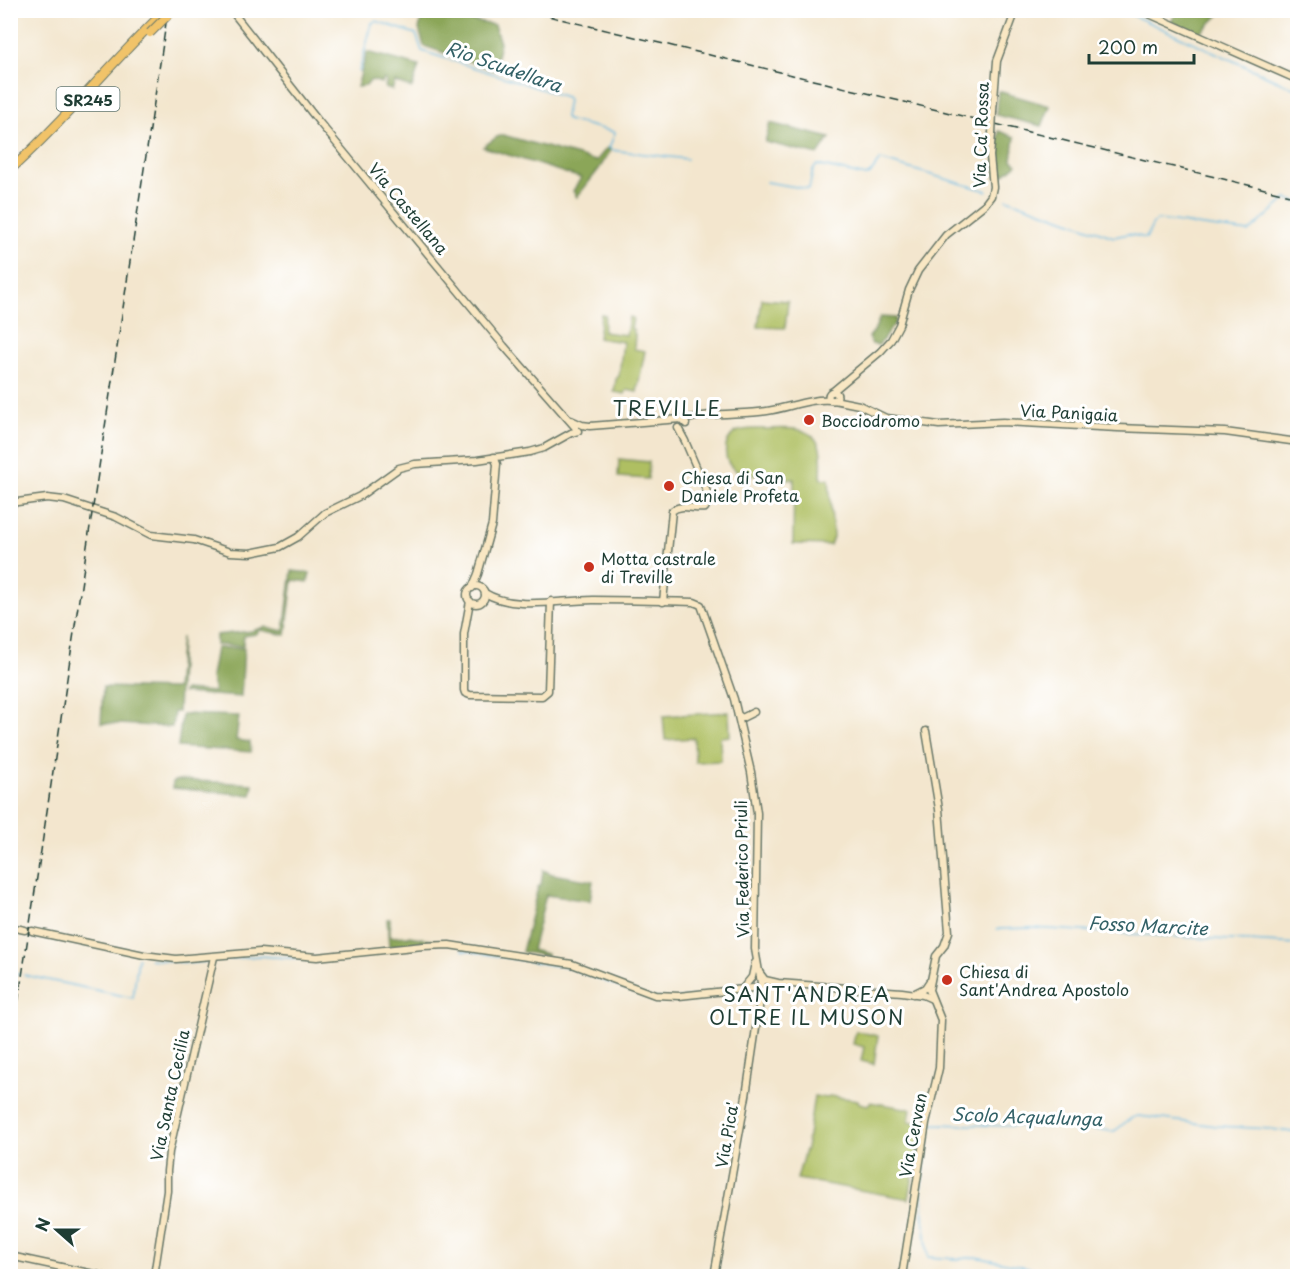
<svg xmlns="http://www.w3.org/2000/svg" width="1308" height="1287" viewBox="0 0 1308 1287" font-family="'Playpen Sans',sans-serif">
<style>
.green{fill:#afbf62;stroke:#677e4b;stroke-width:1.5}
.forest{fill:#8ba658;stroke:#557246;stroke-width:1.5}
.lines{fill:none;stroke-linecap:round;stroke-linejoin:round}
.stream{stroke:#61b6de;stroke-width:1.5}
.secondary-casing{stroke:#69786a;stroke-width:9}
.highway-casing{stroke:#69786a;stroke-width:10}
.secondary{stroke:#f9e7c3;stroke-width:6}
.highway{stroke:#f1c369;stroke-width:8}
.rail{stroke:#1f3d34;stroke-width:1.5;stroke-dasharray:9 4.5;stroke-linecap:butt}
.secondary-bridge-casing{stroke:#69786a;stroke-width:9;stroke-linecap:butt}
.highway-bridge-casing{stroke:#69786a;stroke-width:10;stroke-linecap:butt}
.secondary-bridge{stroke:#f9e7c3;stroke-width:6}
.highway-bridge{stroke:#f1c369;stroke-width:8}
.poi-dot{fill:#c8321e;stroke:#fff;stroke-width:2}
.labels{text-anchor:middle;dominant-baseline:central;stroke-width:6;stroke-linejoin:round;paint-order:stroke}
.shield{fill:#fff;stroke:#627771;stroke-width:1.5}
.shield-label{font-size:15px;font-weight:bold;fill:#1f3d34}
.street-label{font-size:16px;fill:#1f3d34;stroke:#fff}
.poi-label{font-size:16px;fill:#1f3d34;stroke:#fff;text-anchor:start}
.water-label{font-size:18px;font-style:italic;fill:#336167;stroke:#fff}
.quarter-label{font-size:20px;letter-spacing:1.5px;fill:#1f3d34;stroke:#fff}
</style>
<rect width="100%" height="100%" fill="#fff"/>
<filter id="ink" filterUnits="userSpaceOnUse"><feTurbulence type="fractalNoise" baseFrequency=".0167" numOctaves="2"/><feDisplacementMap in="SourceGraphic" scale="12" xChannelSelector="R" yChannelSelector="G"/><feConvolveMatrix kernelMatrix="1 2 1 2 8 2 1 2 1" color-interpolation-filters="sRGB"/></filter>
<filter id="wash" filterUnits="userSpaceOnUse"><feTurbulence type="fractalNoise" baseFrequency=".008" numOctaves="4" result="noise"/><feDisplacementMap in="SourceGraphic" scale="24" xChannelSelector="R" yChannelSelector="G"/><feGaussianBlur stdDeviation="1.35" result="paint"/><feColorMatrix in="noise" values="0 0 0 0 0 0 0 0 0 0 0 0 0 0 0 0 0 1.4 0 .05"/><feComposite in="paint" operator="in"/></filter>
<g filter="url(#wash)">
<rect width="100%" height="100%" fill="#f3e6ce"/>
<g class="green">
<polygon points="762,299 787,301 788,303 785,328 758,327"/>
<polygon points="601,314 605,315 603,332 626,335 629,317 633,318 631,329 634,330 633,333 635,334 634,349 645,351 637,392 627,390 625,394 614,392 616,379 619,376 623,342 598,338"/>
<path d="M764,429C783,429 810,424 819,445C823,454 821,469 821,479H829L833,537L830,545L793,544L794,479L770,478L769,475C759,474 746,477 737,471C722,463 722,441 736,432C745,428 755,429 764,429Z"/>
<polygon points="619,459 649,462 648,479 618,477"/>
<polygon points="729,712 730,736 720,737 721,761 695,762 694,738 665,740 663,716"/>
<polygon points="856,1031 878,1036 874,1064 861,1061 864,1047 853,1044"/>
<polygon points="814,1096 827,1098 829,1096 858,1100 859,1103 868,1105 870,1102 911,1109 909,1121 922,1124 909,1199 797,1179 805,1150 806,1149"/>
</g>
<g class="forest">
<polygon points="1173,11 1194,11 1198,12 1199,11 1209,11 1217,14 1221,11 1218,16 1199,34 1171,22 1176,13"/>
<polygon points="423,12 494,25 500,43 494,70 424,46 419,29"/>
<polygon points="367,52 419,66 412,88 395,82 392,90 385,88 386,81 384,79 382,83 371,80 366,86 357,87"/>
<polygon points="998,91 1050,106 1042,126 996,115"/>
<polygon points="770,123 830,138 818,155 765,142"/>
<polygon points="999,131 1015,137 1012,160 1017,164 1004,175 999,175 996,164"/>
<polygon points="503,135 596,161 607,148 611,150 599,169 577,197 573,191 581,178 483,147 497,137"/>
<polygon points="880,317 896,318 895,323 879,345 871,344 869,337 874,331"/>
<polygon points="292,571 310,573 308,582 293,580 286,635 260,630 256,634 244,636 243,646 216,645 216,635 251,631 265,627 284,631"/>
<polygon points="181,637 178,712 174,712 172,727 101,723 103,687 176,689"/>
<polygon points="216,648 244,648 241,697 183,693 184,690 214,692 211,677"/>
<polygon points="182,714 239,716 236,740 250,742 251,752 178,747"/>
<polygon points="178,780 253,784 251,795 172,788 173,782"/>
<polygon points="543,870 552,874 593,881 590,901 546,895 532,950 547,954 547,956 522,952 538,887 541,885"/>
<polygon points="387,919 390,919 390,937 409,936 457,944 429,942 389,947"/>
</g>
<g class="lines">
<g class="stream">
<polyline points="1121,10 1298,90"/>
<polyline points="359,72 372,23 376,21 416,34 422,51 566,97 568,100 565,117 567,120 614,132 615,133 609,148 611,150 687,159"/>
<polyline points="766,182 809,189 813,170 817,165 866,176 870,174 880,160 987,191"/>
<polyline points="1007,199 1114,237 1128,234 1146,238 1153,224 1158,220 1249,232 1286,199 1298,202"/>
<polyline points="997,929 1032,928 1298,944"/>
<polyline points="462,950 570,968 652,999 680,999 717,995"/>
<polyline points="150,959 191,963 210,961"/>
<polyline points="217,960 258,956 320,960"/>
<polyline points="10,973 19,974"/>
<polyline points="24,975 133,998 138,958"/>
<path d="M930,1124L1061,1127L1114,1131C1124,1126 1127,1117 1139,1116L1217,1126L1271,1129L1298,1133"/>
<polyline points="930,1125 921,1188 928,1257 959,1259 976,1257 1071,1276"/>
</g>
</g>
</g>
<g filter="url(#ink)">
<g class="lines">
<g class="secondary-casing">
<g id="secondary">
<polyline points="231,10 319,122 504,346 575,427"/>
<polyline points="1140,10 1298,80"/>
<polyline points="993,111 997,61 1016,10"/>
<circle cx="833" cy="396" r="4.5"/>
<polyline points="832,392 880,352 891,340 899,325 909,290 918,271 946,235 985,204 991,196 993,187 990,156 992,134"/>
<polyline points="834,400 859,405 886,418 939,425 1003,422 1118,428 1225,432 1298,442"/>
<polyline points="571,420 582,425 590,426 681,419 686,424"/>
<path d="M684,420C709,412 740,415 767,411C788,408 810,398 831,400"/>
<polyline points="10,503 47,498 64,500 116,517 151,535 194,540 230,552 250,553 280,547 298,537 325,513 360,496 399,468 415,464 477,460 530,452 544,448 571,433 578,431"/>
<circle cx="476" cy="595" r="9"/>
<polyline points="472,588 478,574 492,524 497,464 494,457"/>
<path d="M485,593C514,611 559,600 593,600C626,600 660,601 694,602L701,605L734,699L751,772L757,813L755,949L761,983"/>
<polyline points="470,601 464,634 464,690 465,693 470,695 542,696 548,691 551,601"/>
<path d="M663,602L672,511C681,503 694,510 705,508L710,499L685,441L678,428"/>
<polyline points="738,715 742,718 754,712"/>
<polyline points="10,927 25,930"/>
<polyline points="32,931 144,955 176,959 260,952 317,957 423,946 449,945 572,964 655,995 679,996 762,987"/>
<polyline points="759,972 765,980 778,983 902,992 923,995 932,999"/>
<polyline points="743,988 752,977 755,963"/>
<polyline points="913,994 925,988 929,982"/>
<polyline points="10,1256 103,1276"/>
<polyline points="154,1276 167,1191 167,1171 169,1152 214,957"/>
<polyline points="714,1276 746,1096 762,987"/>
<polyline points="902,1276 926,1123 939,1068 941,1020 929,990 936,956 944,946 949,932 939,809 926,731"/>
</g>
</g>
<g class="highway-casing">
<path id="highway" d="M10,170C66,120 112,61 166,10"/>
</g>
<use href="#secondary" class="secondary"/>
<use href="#highway" class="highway"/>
<g class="rail">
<polyline points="523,10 1298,197"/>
<polyline points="10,1056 168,10"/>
</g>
<g class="secondary-bridge-casing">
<polyline id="secondary-bridge" points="992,134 993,111"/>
</g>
<g class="highway-bridge-casing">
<polyline id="highway-bridge" points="150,33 173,10"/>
</g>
<use href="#secondary-bridge" class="secondary-bridge"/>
<use href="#highway-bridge" class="highway-bridge"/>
</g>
</g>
<g class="poi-dot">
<circle cx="809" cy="420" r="6"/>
<circle cx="669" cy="486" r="6"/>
<circle cx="589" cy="567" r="6"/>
<circle cx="947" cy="980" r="6"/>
</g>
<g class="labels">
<rect class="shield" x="56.5" y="87" width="63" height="24" rx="4.5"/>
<g class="shield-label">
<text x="88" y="99">SR245</text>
</g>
<g class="street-label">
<text transform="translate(980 135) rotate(-88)">Via Ca' Rossa</text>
<text transform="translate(409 208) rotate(50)">Via Castellana</text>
<text transform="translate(1069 412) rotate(3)">Via Panigaia</text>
<text transform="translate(741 869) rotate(-91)">Via Federico Priuli</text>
<text transform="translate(169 1095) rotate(-78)">Via Santa Cecilia</text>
<text transform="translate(726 1135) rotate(-80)">Via Pica'</text>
<text transform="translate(912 1135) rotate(-79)">Via Cervan</text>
</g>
<g class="poi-label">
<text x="821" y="420">Bocciodromo</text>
<text x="681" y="477">Chiesa di San<tspan x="681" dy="18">Daniele Profeta</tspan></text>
<text x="601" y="558">Motta castrale<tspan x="601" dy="18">di Treville</tspan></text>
<text x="959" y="971">Chiesa di<tspan x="959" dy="18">Sant'Andrea Apostolo</tspan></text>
</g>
<g class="water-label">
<text transform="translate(504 66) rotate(19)">Rio Scudellara</text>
<text transform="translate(1148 925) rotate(3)">Fosso Marcite</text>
<text transform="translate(1027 1116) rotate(2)">Scolo Acqualunga</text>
</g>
<g class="quarter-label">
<text x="667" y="408">TREVILLE</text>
<text x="807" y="994">SANT'ANDREA<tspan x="807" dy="23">OLTRE IL MUSON</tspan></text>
</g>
</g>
<rect width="1308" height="1287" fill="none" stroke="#fff" stroke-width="36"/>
<g transform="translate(57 1230) rotate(291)" stroke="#ffffff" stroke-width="4.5" paint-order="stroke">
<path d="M0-4.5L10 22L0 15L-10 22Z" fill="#1f3d34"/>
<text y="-9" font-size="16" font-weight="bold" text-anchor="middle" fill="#1f3d34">N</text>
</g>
<path d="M1089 54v9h105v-9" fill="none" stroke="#1f3d34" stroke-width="3"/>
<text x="1098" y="54" font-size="18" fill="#1f3d34" stroke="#ffffff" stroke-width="4.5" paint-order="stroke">200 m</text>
</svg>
